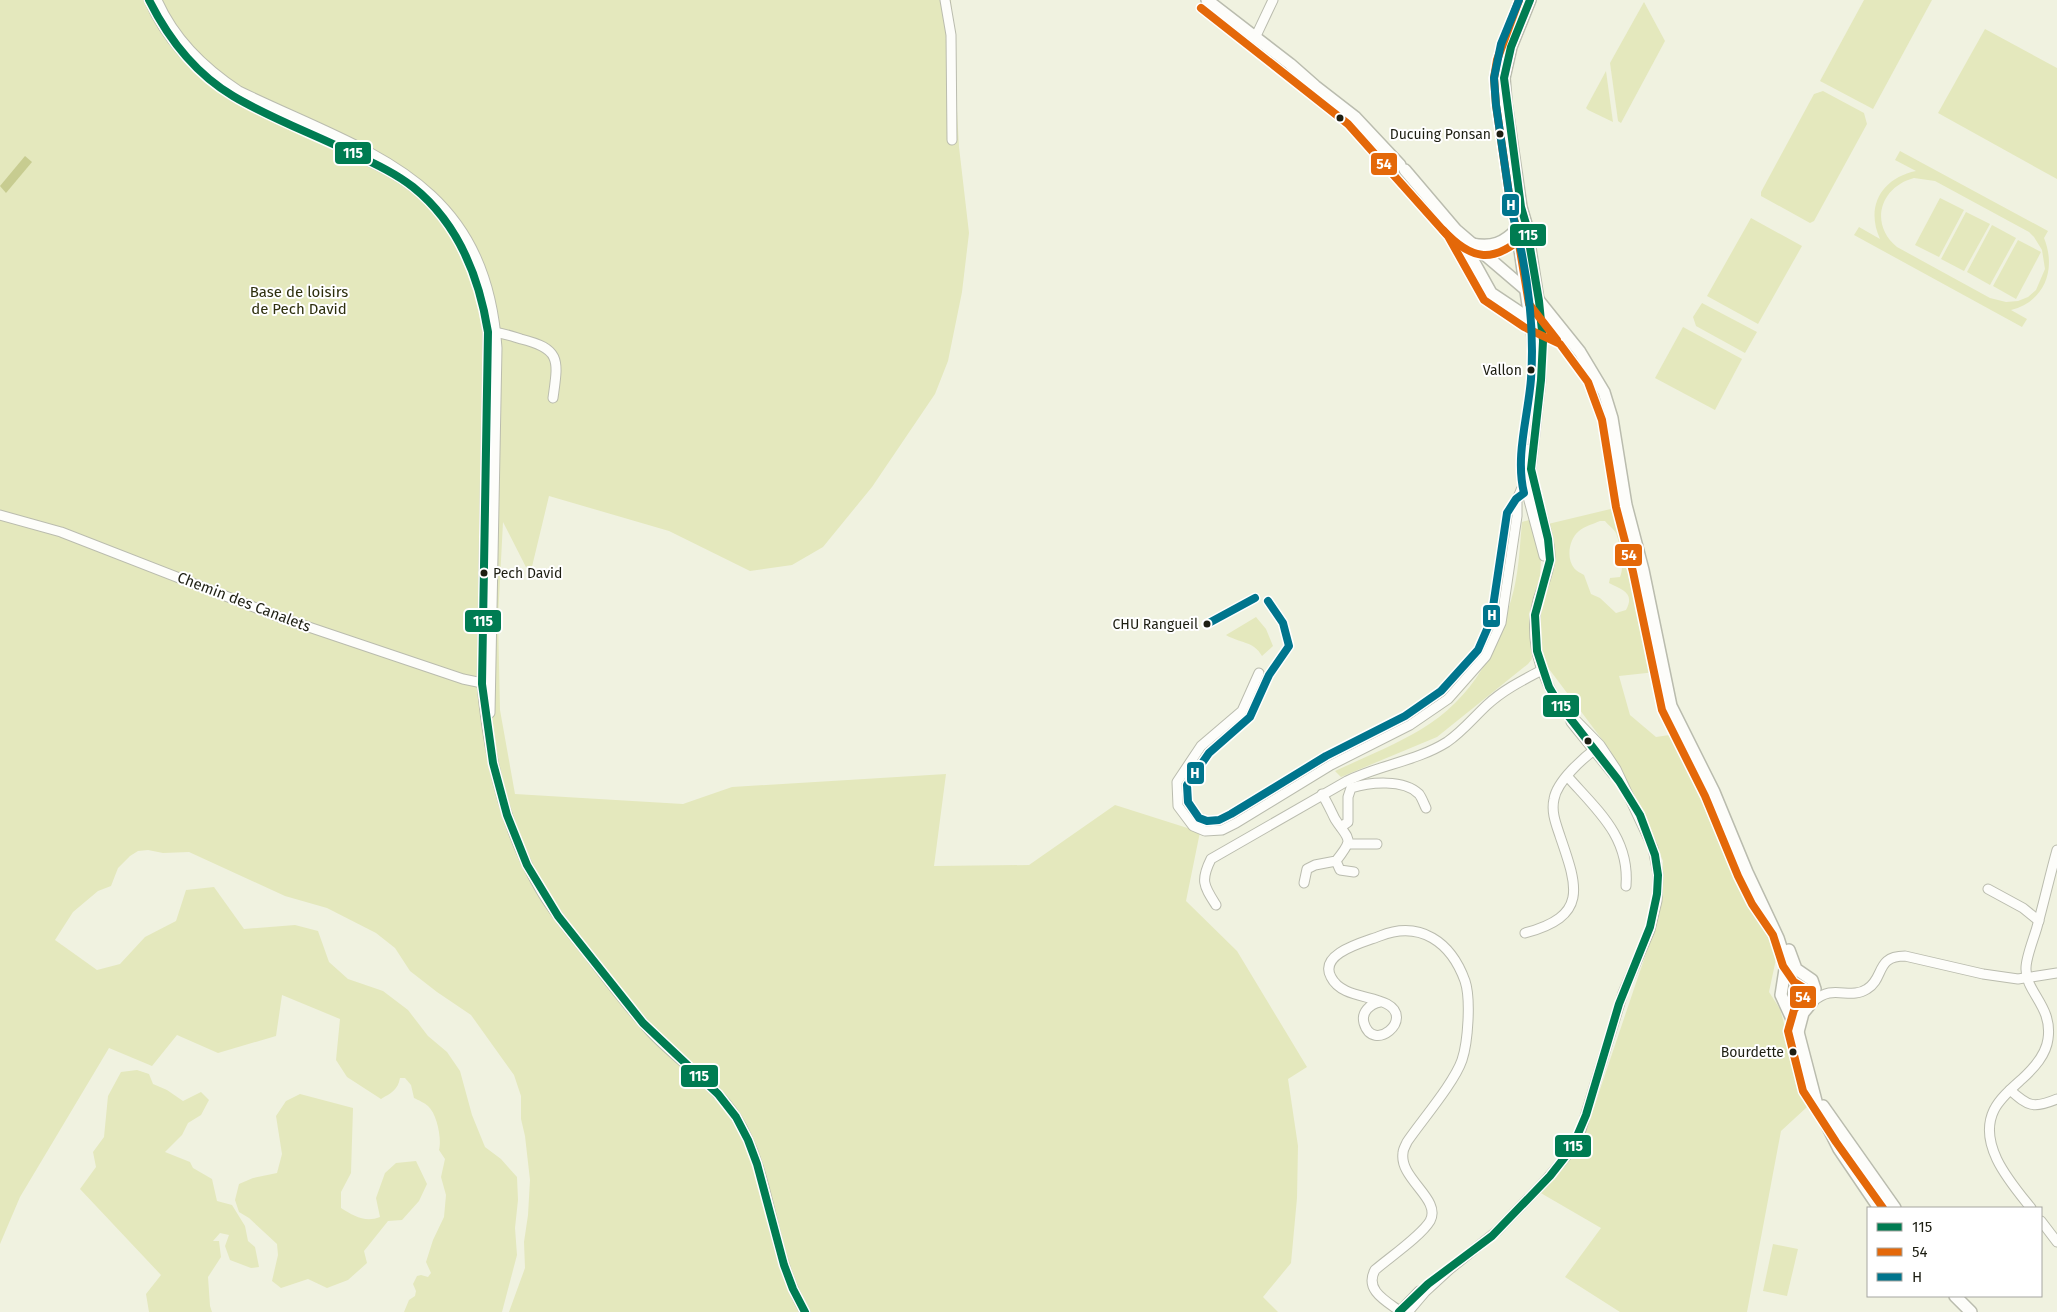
<svg xmlns="http://www.w3.org/2000/svg" width="2057" height="1312" viewBox="0 0 2057 1312" font-family="'Fira Sans',sans-serif">
<style>
.green{fill:#e4e8bd;fill-rule:evenodd}
.water{fill:#c7cc90}
.lines{fill:none;stroke-linecap:round;stroke-linejoin:round}
.minor-casing{stroke:#babcae;stroke-width:11}
.tertiary-casing{stroke:#babcae;stroke-width:14}
.minor{stroke:#fdfdfa;stroke-width:9}
.tertiary{stroke:#fdfdfa;stroke-width:11}
.bus-1-casing{stroke:#fff;stroke-width:11}
.bus-2-casing{stroke:#fff;stroke-width:11}
.bus-3-casing{stroke:#fff;stroke-width:11}
.bus-1{stroke:#007c52;stroke-width:8}
.bus-2{stroke:#e46809;stroke-width:8}
.bus-3{stroke:#00758d;stroke-width:8}
.bus-dot{fill:#1d1e12;stroke:#fff;stroke-width:2}
.labels{text-anchor:middle;dominant-baseline:central;stroke-width:4;stroke-linejoin:round;paint-order:stroke}
.bus-label{font-size:14px;fill:#1d1e12;stroke:#fff;text-anchor:end}
.park-label{font-size:15px;fill:#2d2f0d;stroke:#fff}
.street-label{font-size:15px;fill:#1d1e12;stroke:#fff}
.line-badge{stroke:#fff;stroke-width:2}
.badge-label{font-size:14px;text-anchor:middle;font-weight:bold;fill:#fff}
</style>
<rect width="100%" height="100%" fill="#f0f2e0"/>
<g class="green">
<path d="M0,0H951L959,147L969,233L962,292L948,361L935,394L872,487L823,547L792,565L750,571L669,531L549,496L530,575L503,522L498,618L500,710L515,794L683,804L732,787L946,774L934,866L1029,865L1115,805L1200,832L1186,901L1237,951L1307,1067L1288,1079L1298,1146L1297,1198L1291,1263L1263,1297L1278,1312H509L525,1268L524,1242L528,1215L530,1180L525,1136L521,1119V1096L514,1075L471,1015L437,992L410,971L395,948L376,933L327,908L285,896L189,852L163,853L148,850L138,851L130,856L118,868L111,886L98,891L73,912L55,940L97,970L120,964L145,937L176,921L186,890L214,887L244,929L295,925L318,931L329,962L348,979L383,991L408,1010L428,1036L447,1052L460,1071L472,1115L485,1147L501,1159L517,1177L518,1200L515,1228L517,1255L502,1312H404L409,1300L415,1296L416,1291L413,1284L417,1276L421,1275L428,1277L431,1273L426,1262L433,1240L444,1217L446,1195L441,1177L445,1159L439,1150C442,1139 437,1114 428,1106C425,1103 418,1100 414,1098L411,1085L405,1078H400C398,1090 391,1093 381,1099L347,1077L336,1060L340,1019L282,995L276,1036L218,1053L177,1035L152,1066L109,1048L20,1197L0,1244Z"/>
<polygon points="1864,0 1932,0 1873,109 1820,81"/>
<polygon points="1644,2 1665,41 1621,123 1618,121 1610,63"/>
<polygon points="1985,29 2057,68 2057,179 1938,113"/>
<polygon points="1606,71 1613,122 1588,110 1586,108"/>
<polygon points="1823,91 1864,113 1867,124 1814,221 1810,223 1761,196 1761,192 1814,94"/>
<path d="M1900,151L2048,231L2044,238C2057,270 2044,302 2011,310L2027,319L2022,327L1854,235L1859,227L1880,239C1865,206 1882,178 1916,171L1895,160ZM1914,178L1935,181L2029,232L2034,237L2042,250L2045,269L2036,290L2028,297L2018,301L2006,302L1990,298L1897,247C1869,224 1880,187 1914,178Z"/>
<polygon points="1940,198 1964,210 1939,257 1915,245"/>
<polygon points="1966,212 1990,224 1964,271 1941,259"/>
<polygon points="1751,218 1802,246 1758,324 1707,296"/>
<polygon points="1992,225 2016,238 1990,285 1967,272"/>
<polygon points="2018,240 2041,252 2016,299 1993,286"/>
<polygon points="1702,303 1757,332 1745,353 1696,326 1693,317"/>
<polygon points="1683,327 1742,359 1715,410 1655,378"/>
<path d="M1619,507L1656,672L1619,676L1630,715L1656,737L1676,734L1682,740L1763,914L1776,959L1769,992L1780,1009L1807,1107L1781,1131L1747,1312H1620L1565,1277L1601,1228L1539,1192L1577,1152L1591,1116L1659,915L1663,861L1642,812L1610,750L1546,665L1540,646V609L1555,566L1548,524ZM1600,521H1605C1608,525 1614,529 1616,533C1620,544 1625,566 1620,577L1610,578L1609,583C1623,590 1635,593 1626,610L1616,613L1600,598L1591,594L1584,575C1581,573 1576,571 1574,568C1566,558 1569,539 1579,531C1585,526 1593,524 1600,521Z"/>
<path d="M1529,520L1541,560L1540,577L1529,614L1532,659L1528,664L1437,737L1341,777L1335,771C1363,758 1393,746 1420,730C1474,698 1499,648 1514,589C1519,568 1520,544 1522,522Z"/>
<path d="M1256,617L1266,629L1273,646L1262,656C1254,641 1239,643 1226,635Z"/>
<polygon points="137,1070 149,1074 153,1084 167,1090 183,1101 201,1092 209,1100 201,1115 188,1123 182,1135 165,1152 190,1162 193,1168 212,1179 217,1201 232,1205 245,1226 248,1241 255,1247 259,1267 251,1268 230,1260 225,1246 229,1235 220,1233 213,1241 219,1241 221,1257 208,1277 210,1306 212,1312 149,1312 146,1294 161,1275 80,1189 96,1167 93,1152 104,1137 108,1096 121,1072"/>
<path d="M300,1094L353,1108L351,1173L341,1192V1208C354,1216 365,1223 380,1217L376,1198L385,1173L396,1163L416,1161L427,1184L419,1201L402,1220L388,1221L364,1251L367,1263L348,1280L327,1288L308,1279L281,1288L272,1281L278,1255L277,1244L249,1218L239,1212L235,1200L239,1184L253,1178L277,1173L282,1154L276,1116L286,1101Z"/>
<polygon points="1773,1244 1798,1249 1787,1296 1763,1291"/>
</g>
<polygon class="water" points="25,156 32,162 6,193 0,186"/>
<g class="lines">
<g class="minor-casing">
<g id="minor">
<path d="M149,0C167,41 197,72 233,96C269,114 304,130 340,147C364,159 391,170 413,187C457,221 482,278 488,332L482,684C488,754 504,827 540,889C554,914 574,936 592,959C611,984 630,1009 651,1032C677,1060 716,1085 736,1117C773,1176 769,1252 805,1312"/>
<path d="M157,0C174,39 204,68 239,91C369,154 485,178 497,348L490,713"/>
<polyline points="945,0 951,35 952,140"/>
<polyline points="1255,38 1273,0"/>
<polyline points="1530,319 1535,379"/>
<path d="M1542,325L1541,380L1531,469C1534,496 1551,535 1550,559C1549,574 1542,587 1538,600C1529,636 1539,672 1558,703"/>
<path d="M490,332C501,332 511,336 521,339C562,349 558,361 553,398"/>
<polyline points="1526,449 1524,472 1524,482 1544,556"/>
<polyline points="0,515 61,532 282,618 463,679 487,684"/>
<polyline points="1259,673 1242,711 1201,746 1177,782 1178,806 1193,826 1205,831 1222,830 1236,823 1331,765 1410,725 1448,699 1486,656 1501,623 1517,516 1517,500 1521,490 1531,489 1535,491"/>
<polyline points="1571,722 1613,774"/>
<path d="M1567,776C1597,810 1630,837 1626,886"/>
<path d="M1341,827L1348,822V797L1351,788C1370,782 1404,779 1419,794C1422,798 1424,804 1426,808"/>
<polyline points="1348,844 1377,844"/>
<polyline points="1336,861 1340,870 1354,872"/>
<path d="M1304,883L1307,869L1315,865L1336,861C1355,837 1349,841 1335,819C1331,811 1327,802 1322,794"/>
<polyline points="1988,889 2023,908 2039,921"/>
<path d="M1216,905C1204,886 1200,881 1211,859L1347,781C1379,765 1417,761 1447,742C1462,732 1474,717 1487,705C1503,690 1523,680 1542,670"/>
<path d="M1525,933C1588,916 1578,888 1560,836C1556,824 1551,812 1554,799C1557,781 1583,758 1598,747"/>
<path d="M1380,1002C1370,1004 1361,1012 1364,1023C1373,1054 1415,1019 1387,1004C1370,995 1341,997 1331,977C1318,953 1365,942 1380,936C1420,920 1451,942 1465,981C1471,999 1468,1042 1462,1060C1454,1083 1422,1120 1407,1142C1406,1145 1403,1149 1403,1153C1399,1179 1442,1199 1430,1221C1421,1236 1390,1257 1375,1270C1364,1290 1386,1301 1401,1312"/>
<path d="M1812,1002C1817,998 1823,994 1829,993C1843,991 1855,997 1867,989C1885,978 1875,956 1905,956L1983,974L2018,979L2057,973"/>
<path d="M2010,1090C2028,1106 2033,1109 2057,1099"/>
<path d="M2031,1208C2011,1183 1977,1145 1994,1110C2000,1098 2012,1088 2022,1079C2034,1068 2046,1055 2048,1039C2053,1006 2025,992 2026,968C2026,957 2034,938 2037,927C2044,902 2050,875 2057,850"/>
<polyline points="2041,1221 2057,1242"/>
<polyline points="1399,1312 1419,1291"/>
<polyline points="1408,1312 1425,1292 1450,1269 1497,1231 1545,1181 1569,1153 1581,1130 1623,993 1650,930 1657,901 1658,874 1653,848 1616,769 1600,745 1556,700"/>
</g>
</g>
<g class="tertiary-casing">
<g id="tertiary">
<polyline points="1207,0 1290,64 1315,86 1355,117 1400,165"/>
<polyline points="1530,0 1511,47 1504,78 1506,104 1521,207 1526,224 1542,325"/>
<polyline points="1405,170 1456,230 1539,301 1580,352 1604,392 1612,418 1626,505 1643,570 1671,706 1714,792 1747,872 1778,938 1786,963 1781,995 1798,1032 1817,1105 1839,1149 1879,1208"/>
<polyline points="1520,212 1517,229 1530,319"/>
<polyline points="1460,237 1491,293 1530,319 1564,335"/>
<path d="M1472,244C1492,248 1504,243 1517,229"/>
<polyline points="1789,950 1796,969 1812,980 1815,989 1812,1002 1803,1013 1798,1032"/>
<polyline points="1823,1106 1895,1208"/>
<polyline points="1955,1296 1971,1312"/>
</g>
</g>
<use href="#minor" class="minor"/>
<use href="#tertiary" class="tertiary"/>
<g class="bus-1-casing">
<g id="bus-1">
<path d="M149,0C168,38 196,74 233,96C270,118 311,133 350,152C371,162 394,172 413,187C458,223 479,276 488,332L482,684L493,763L507,815L527,865L558,916L643,1023L718,1094L736,1117L748,1140L757,1164L784,1265L793,1289L805,1312"/>
<polyline points="1399,1312 1428,1284 1492,1236 1550,1176 1572,1148 1586,1115 1619,1004 1650,927 1657,894 1658,875 1655,855 1640,815 1619,781 1559,704 1549,687 1537,651 1535,615 1550,560 1548,539 1531,469 1541,380 1543,341 1539,301 1526,224 1521,207 1504,78 1511,47 1530,0"/>
</g>
</g>
<g class="bus-2-casing">
<g id="bus-2">
<polyline points="1519,0 1497,60 1494,78 1496,105 1511,208 1516,226 1529,304 1557,340"/>
<polyline points="1201,8 1348,124 1448,236 1484,300 1524,327 1560,344 1588,382 1602,420 1616,507 1633,572 1662,710 1705,796 1738,876 1752,904 1773,935 1783,966 1794,982 1804,988 1804,995 1794,1010 1788,1031 1803,1091 1836,1142 1883,1208"/>
<path d="M1443,230C1470,259 1492,265 1524,236"/>
</g>
</g>
<g class="bus-3-casing">
<g id="bus-3">
<path d="M1268,601L1283,623L1289,646L1269,675L1250,717L1209,753L1187,785L1188,802L1199,818L1207,821L1219,820L1231,814L1326,756L1405,716L1441,691L1478,650L1491,620L1507,513L1516,499L1524,493C1515,456 1528,417 1531,379C1535,323 1526,263 1511,208L1496,105L1494,78L1501,44L1519,0"/>
<polyline points="1207,624 1255,598"/>
</g>
</g>
<use href="#bus-1" class="bus-1"/>
<use href="#bus-2" class="bus-2"/>
<use href="#bus-3" class="bus-3"/>
</g>
<g class="bus-dot">
<circle cx="1340" cy="118" r="4.5"/>
<circle cx="1500" cy="134" r="4.5"/>
<circle cx="1531" cy="370" r="4.5"/>
<circle cx="484" cy="573" r="4.5"/>
<circle cx="1207" cy="624" r="4.5"/>
<circle cx="1588" cy="741" r="4.5"/>
<circle cx="1793" cy="1052" r="4.5"/>
</g>
<g class="labels">
<g class="bus-label">
<text x="1491" y="134">Ducuing Ponsan</text>
<text x="1522" y="370">Vallon</text>
<text x="493" y="573" text-anchor="start">Pech David</text>
<text x="1198" y="624">CHU Rangueil</text>
<text x="1784" y="1052">Bourdette</text>
</g>
<g class="park-label">
<text x="299" y="292">Base de loisirs<tspan x="299" dy="17">de Pech David</tspan></text>
</g>
<g class="street-label">
<text transform="translate(244 602) rotate(21)">Chemin des Canalets</text>
</g>
</g>
<g class="line-badge">
<rect x="334" y="141" width="38" height="24" rx="5" fill="#007c52"/>
<rect x="1370" y="152" width="28" height="24" rx="5" fill="#e46809"/>
<rect x="1501" y="193" width="19" height="24" rx="5" fill="#00758d"/>
<rect x="1509" y="223" width="38" height="24" rx="5" fill="#007c52"/>
<rect x="1614" y="543" width="29" height="24" rx="5" fill="#e46809"/>
<rect x="1482" y="604" width="19" height="24" rx="5" fill="#00758d"/>
<rect x="464" y="609" width="38" height="24" rx="5" fill="#007c52"/>
<rect x="1542" y="694" width="38" height="24" rx="5" fill="#007c52"/>
<rect x="1186" y="761" width="19" height="24" rx="5" fill="#00758d"/>
<rect x="1789" y="985" width="28" height="24" rx="5" fill="#e46809"/>
<rect x="680" y="1064" width="39" height="24" rx="5" fill="#007c52"/>
<rect x="1554" y="1134" width="38" height="24" rx="5" fill="#007c52"/>
</g>
<g class="badge-label">
<text x="353" y="158">115</text>
<text x="1384" y="169">54</text>
<text x="1511" y="210">H</text>
<text x="1528" y="240">115</text>
<text x="1629" y="560">54</text>
<text x="1492" y="620">H</text>
<text x="483" y="626">115</text>
<text x="1561" y="711">115</text>
<text x="1195" y="778">H</text>
<text x="1803" y="1002">54</text>
<text x="699" y="1081">115</text>
<text x="1573" y="1151">115</text>
</g>
<rect x="1867" y="1207" width="175" height="90" fill="#ffffff" stroke="#a5a5a0"/>
<rect x="1877" y="1223" width="25" height="8" fill="#007c52" stroke="#a5a5a0"/>
<text x="1912" y="1232" font-size="15" fill="#1d1e12">115</text>
<rect x="1877" y="1248" width="25" height="8" fill="#e46809" stroke="#a5a5a0"/>
<text x="1912" y="1257" font-size="15" fill="#1d1e12">54</text>
<rect x="1877" y="1273" width="25" height="8" fill="#00758d" stroke="#a5a5a0"/>
<text x="1912" y="1282" font-size="15" fill="#1d1e12">H</text>
</svg>
